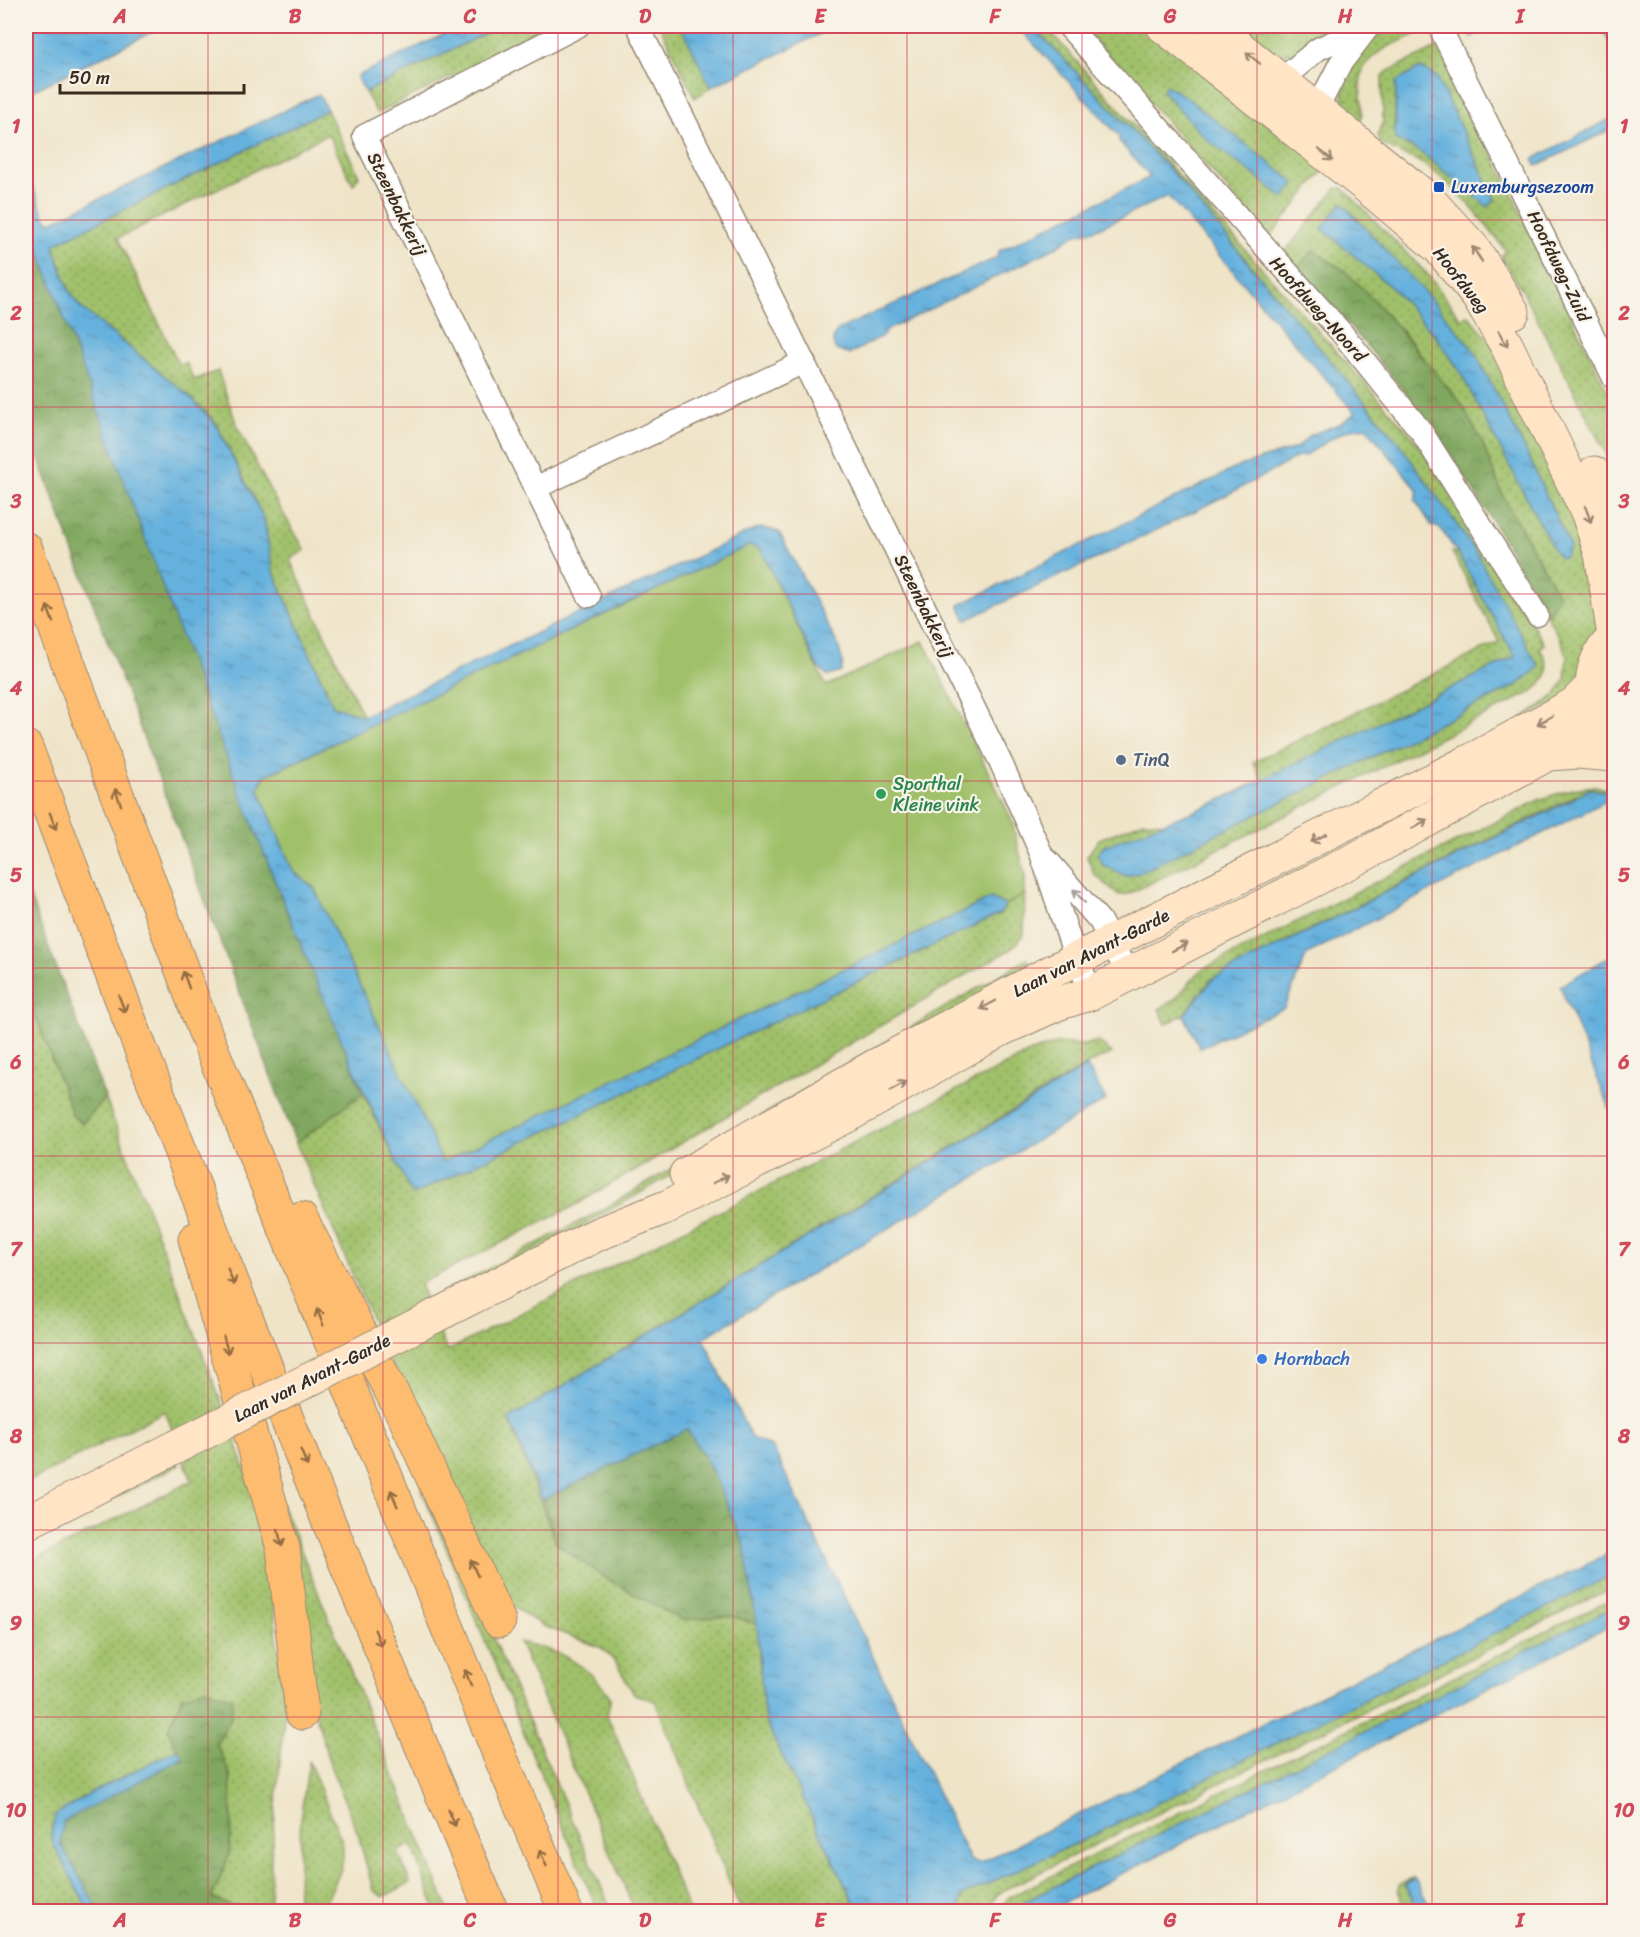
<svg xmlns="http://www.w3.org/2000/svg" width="1640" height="1937" viewBox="0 0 1640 1937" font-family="Sriracha,sans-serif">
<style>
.grass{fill:url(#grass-dots);stroke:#6e7644;stroke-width:1.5;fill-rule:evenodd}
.forest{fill:url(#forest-crowns);stroke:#5e683e;stroke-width:1.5}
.pitch{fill:#a0c16b;stroke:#6e7644;stroke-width:1.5}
.water{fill:url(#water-ripples);stroke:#506e7e;stroke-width:1.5}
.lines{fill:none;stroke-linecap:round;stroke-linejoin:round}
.minor-casing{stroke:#958773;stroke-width:25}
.secondary-casing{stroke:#958773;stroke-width:35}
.motorway-casing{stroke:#958773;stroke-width:35}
.minor{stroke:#fff;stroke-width:22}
.secondary{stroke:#ffe4c6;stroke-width:33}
.motorway{stroke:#febc70;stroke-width:33}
.secondary-bridge-casing{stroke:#958773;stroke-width:35;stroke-linecap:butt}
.secondary-bridge{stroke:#ffe4c6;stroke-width:33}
.oneway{stroke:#9d8772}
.oneway2{stroke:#936c43}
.oneway3{stroke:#a79f9a}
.grid{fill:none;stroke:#d1495b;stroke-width:1.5;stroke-opacity:0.55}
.transit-dot{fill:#1a4fb4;stroke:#f7f3e8;stroke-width:2}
.service-dot{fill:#5c6f8a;stroke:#f7f3e8;stroke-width:2}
.leisure-dot{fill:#2e9e5b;stroke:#f7f3e8;stroke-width:2}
.shop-dot{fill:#3f7fe0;stroke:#f7f3e8;stroke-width:2}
.labels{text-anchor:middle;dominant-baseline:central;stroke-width:4.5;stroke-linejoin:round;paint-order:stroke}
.transit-label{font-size:18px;fill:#164399;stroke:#f7f3e8;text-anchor:start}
.street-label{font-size:18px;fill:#3b2a1e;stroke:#f7f3e8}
.service-label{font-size:18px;fill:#4e5e75;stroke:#f7f3e8;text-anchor:start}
.leisure-label{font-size:18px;fill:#27864d;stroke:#f7f3e8;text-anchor:start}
.shop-label{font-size:18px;fill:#366cbe;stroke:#f7f3e8;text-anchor:start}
.neatline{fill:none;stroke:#d1495b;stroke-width:2}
.grid-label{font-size:20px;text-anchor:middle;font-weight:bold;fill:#d1495b}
</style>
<defs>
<pattern id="grass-dots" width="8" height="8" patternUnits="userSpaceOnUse" patternTransform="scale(1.5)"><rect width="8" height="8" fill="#a0c16b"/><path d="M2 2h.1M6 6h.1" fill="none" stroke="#849d57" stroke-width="1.8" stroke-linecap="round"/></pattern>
<pattern id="forest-crowns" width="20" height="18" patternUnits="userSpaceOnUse" patternTransform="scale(1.5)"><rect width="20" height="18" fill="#80a75f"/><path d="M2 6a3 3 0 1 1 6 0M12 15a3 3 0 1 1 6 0" fill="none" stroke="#6a884e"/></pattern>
<pattern id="water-ripples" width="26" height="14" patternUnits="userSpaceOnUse" patternTransform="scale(1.5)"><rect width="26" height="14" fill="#65b1de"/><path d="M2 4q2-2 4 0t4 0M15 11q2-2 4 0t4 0" fill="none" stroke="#5490b3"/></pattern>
</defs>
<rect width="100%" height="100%" fill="#f7f3e8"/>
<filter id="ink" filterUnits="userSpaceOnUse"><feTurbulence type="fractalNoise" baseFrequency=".0167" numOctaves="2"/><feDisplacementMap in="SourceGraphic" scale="12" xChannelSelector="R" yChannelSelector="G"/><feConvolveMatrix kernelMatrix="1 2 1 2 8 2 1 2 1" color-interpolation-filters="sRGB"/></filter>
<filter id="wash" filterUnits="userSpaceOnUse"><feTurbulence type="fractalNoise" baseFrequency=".008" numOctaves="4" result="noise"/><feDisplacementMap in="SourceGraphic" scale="24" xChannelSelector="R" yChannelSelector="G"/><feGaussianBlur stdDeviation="1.35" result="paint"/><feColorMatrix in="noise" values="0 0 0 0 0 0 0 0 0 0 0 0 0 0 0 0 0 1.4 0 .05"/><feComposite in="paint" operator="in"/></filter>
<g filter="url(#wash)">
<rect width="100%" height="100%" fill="#efe4c8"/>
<g class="grass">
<polygon points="500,26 557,26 377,113 365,92"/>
<polygon points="660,26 681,26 711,87 695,98"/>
<path d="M1032,26H1045L1411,435L1442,478L1544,644L1540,648C1551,669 1551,673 1534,691L1129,894L1119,895L1094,874L1087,856L1099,839L1144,821L1165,823L1104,846L1098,854L1103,865L1126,876L1139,873L1519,684L1539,666L1398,442L1175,175Z"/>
<polygon points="1082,26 1150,26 1328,165 1273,233 1265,232"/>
<path d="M1223,26H1343C1282,63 1284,63 1223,26Z"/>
<path d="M1395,26L1427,27L1426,30C1408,39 1380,47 1368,62C1350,82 1372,111 1355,129C1327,85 1352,47 1395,26Z"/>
<path d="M1441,46L1614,405V469L1522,290L1501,256L1506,251C1482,219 1459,189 1426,166C1412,155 1394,154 1380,142L1378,135L1383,122L1382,77L1388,71ZM1420,68L1436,76L1495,199L1493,203L1394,132L1396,82Z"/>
<polygon points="327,110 359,176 353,185 328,134 118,238 179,365 186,363 194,380 218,371 237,426 274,498 305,550 290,560 363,716 333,706 273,570 264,519 216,423 188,395 80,307 69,290 54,247 56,243"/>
<path d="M1336,188H1343L1429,276L1461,319L1468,315L1508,363L1571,492L1604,616L1571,695L1520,719L1556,695L1565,679L1567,656L1562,643L1547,616L1481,440L1411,341L1344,270L1296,267L1284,253ZM1343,204L1474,351L1524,447L1570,547L1560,557L1458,368L1437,338L1394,290L1322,228Z"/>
<polygon points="1452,552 1457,552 1515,657 1262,780 1253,762 1499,642"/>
<polygon points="1595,786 1614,791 1614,796 1613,793 1589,789 1212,979 1183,1015 1166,1024 1159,1009 1174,1000 1201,970 1541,799 1572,789"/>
<polygon points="293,871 1025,875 1024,935 1011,949 572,1207 420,1284 447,1351 1031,1052 1059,1043 1084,1045 1098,1041 1112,1053 1088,1064 509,1419 556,1543 602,1576 682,1620 731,1616 757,1624 764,1714 770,1731 855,1905 855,1911 741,1911 655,1701 634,1694 616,1663 602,1648 543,1626 501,1599 433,1462 296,1143 363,1093 412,1195 1001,913 991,898 977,905 443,1162 314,888"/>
<polygon points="1027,959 1034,968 577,1229 443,1297 442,1293 600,1211"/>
<polygon points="26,990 73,1116 94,1111 105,1097 237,1444 265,1531 285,1709 271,1858 270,1911 244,1911 212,1898 229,1855 230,1774 216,1743 224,1733 183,1696 168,1729 178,1749 93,1792 54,1845 89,1911 26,1911 26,1564 192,1481 165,1411 26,1483"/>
<polygon points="178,1461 179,1465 26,1543 26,1538"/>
<polygon points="421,1488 475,1597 612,1911 598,1911"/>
<polygon points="281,1502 449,1911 436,1911 412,1845 398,1851 410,1883 383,1897 373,1890 358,1834 330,1765 314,1708"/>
<polygon points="1614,1574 1614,1587 1004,1890 996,1896 987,1911 959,1912 961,1896"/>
<polygon points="1614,1598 1614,1607 1030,1899 1014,1911 997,1912 1009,1897"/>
<path d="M519,1642C560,1651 587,1662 611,1698L607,1715L689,1911H635Z"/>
<path d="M309,1762L342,1841C348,1873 330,1884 323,1911H297L301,1814Z"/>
<polygon points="1414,1878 1405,1885 1418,1911 1408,1911 1398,1891 1399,1885"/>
</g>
<g class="forest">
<polygon points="26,216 241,793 363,1093 296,1143 26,425"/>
<path d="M1313,251L1344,270L1375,301L1460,402L1481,440L1504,498L1559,596L1547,616C1511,551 1473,485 1430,425C1389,369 1342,318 1297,267Z"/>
<polygon points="26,887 105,1097 83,1123 73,1116 26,990"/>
<polygon points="687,1428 710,1466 744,1544 757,1624 731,1616 682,1620 602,1576 556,1543 542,1500"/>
<polygon points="205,1688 233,1698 231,1718 216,1743 230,1774 232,1820 229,1855 212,1898 244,1911 99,1911 60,1843 64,1820 182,1759 168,1730 183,1696"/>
</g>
<polygon class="pitch" points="750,545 761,550 826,686 923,641 1011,818 1025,875 1024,895 1005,905 991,898 977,905 443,1162 314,888 293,871 258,788 265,776"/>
<g class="water">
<polygon points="26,26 164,26 26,94"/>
<polygon points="461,26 500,26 365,92 357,76"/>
<polygon points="681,26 836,26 711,87"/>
<path d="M1017,26H1032L1175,175L1398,442L1474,549L1539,667L1519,684L1139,873L1126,876L1103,865L1098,854L1104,846L1210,805L1515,657L1457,552L1440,528L1432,526L1415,500L1418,493L1415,487L1367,428C1346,424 1322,446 1304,456H1299C1192,517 1078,566 966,620L959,605L1240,466L1296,448L1311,435L1341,423L1355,413L1168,196L1094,230L1074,235L1053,249L885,331L884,335L850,354L836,350C831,342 833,336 839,329L996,258L999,251L1150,177L1119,141V136Z"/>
<polygon points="1467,26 1494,26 1471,37"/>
<polygon points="1602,26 1614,26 1614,53"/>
<polygon points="1420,68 1436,76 1495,199 1488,207 1419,151 1395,139 1396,82"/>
<polygon points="1166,85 1186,97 1295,183 1284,198 1205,138 1163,91"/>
<path d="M319,94L327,110L56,243L54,248L69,290L80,307L188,395L215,423L264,519L273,570L333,706L363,716L755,529L764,528L779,532L838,645L843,663L841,672L828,676L818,667L761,550L750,545L264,776L258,788L293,871L314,888L443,1162L977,905L991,898L1005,905L1001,913L412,1195C260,878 150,544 26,216V168L44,216L51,222Z"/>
<polygon points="1614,117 1614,128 1536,166 1533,159"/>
<polygon points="1342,203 1432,300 1474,351 1524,447 1570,547 1565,557 1560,558 1554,550 1458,368 1437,338 1394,290 1322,228"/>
<polygon points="1589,789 1613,793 1614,811 1608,800 1307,954 1284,1008 1200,1048 1184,1015 1214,978 1571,800"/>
<polygon points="1614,954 1614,1119 1560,986"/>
<polygon points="1087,1066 1106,1100 703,1338 751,1437 773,1448 970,1860 980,1863 1614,1551 1614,1574 1090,1837 961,1896 959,1911 855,1911 855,1904 770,1731 764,1714 757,1624 744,1544 710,1466 687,1429 542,1500 509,1419"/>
<polygon points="1614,1607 1614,1624 1048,1911 1014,1911 1030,1899"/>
<polygon points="178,1749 183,1758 64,1821 60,1843 99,1911 89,1911 54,1845 51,1833 55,1815 93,1792"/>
<polygon points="1415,1879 1432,1911 1418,1911 1405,1885"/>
</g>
</g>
<g filter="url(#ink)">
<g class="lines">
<g class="minor-casing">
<g id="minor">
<polyline points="578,26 364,136 535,488 804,362"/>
<polyline points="638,26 1001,763 1041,853 1074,953 1092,993"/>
<polyline points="1068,26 1341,332 1421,431 1537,615"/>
<polygon points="1369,26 1340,64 1317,109 1280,118 1281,80 1318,49"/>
<polyline points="1439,26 1614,378"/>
<polyline points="535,488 589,596"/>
<polyline points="1048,861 1100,921 1128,974"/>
</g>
</g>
<g class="secondary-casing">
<g id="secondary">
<polyline points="1163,26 1372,191 1439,248 1478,297 1507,346 1588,514 1601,554 1614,636"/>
<polyline points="1213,26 1429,200 1474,249 1513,312"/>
<polyline points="1594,473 1614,519"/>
<path d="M1598,708C1587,683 1593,656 1614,638"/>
<polyline points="1548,754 1578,752 1614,755"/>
<polyline points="686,1174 873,1067 1043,976 1470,761 1574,704 1592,686"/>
<polyline points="433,1317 598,1234 669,1206 847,1116 1000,1030 1057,1004 1092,993 1369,852 1548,754 1570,737 1609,723"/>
<polyline points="26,1523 176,1447"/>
</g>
</g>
<g class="motorway-casing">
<g id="motorway">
<polyline points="26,549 206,1035 497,1749 566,1912"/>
<path d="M26,747C172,1138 327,1527 492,1912"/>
<polyline points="301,1219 406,1420 499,1621"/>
<polyline points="195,1239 283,1548 302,1713"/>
</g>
</g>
<use href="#minor" class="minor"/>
<use href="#secondary" class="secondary"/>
<use href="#motorway" class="motorway"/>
<g class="secondary-bridge-casing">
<polyline id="secondary-bridge" points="176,1447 433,1317"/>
</g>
<use href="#secondary-bridge" class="secondary-bridge"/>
</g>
<defs><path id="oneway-shaft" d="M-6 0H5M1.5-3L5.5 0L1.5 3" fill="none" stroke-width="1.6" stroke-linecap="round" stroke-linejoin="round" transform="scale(1.5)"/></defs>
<g class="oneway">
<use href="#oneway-shaft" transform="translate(1253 58) rotate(-141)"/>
<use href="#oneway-shaft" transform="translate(1326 155) rotate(39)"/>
<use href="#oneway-shaft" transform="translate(1477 254) rotate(-124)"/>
<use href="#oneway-shaft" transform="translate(1503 339) rotate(60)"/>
<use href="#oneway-shaft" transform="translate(1588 514) rotate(70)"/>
<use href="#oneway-shaft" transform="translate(1545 720) rotate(151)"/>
<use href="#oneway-shaft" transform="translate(1420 824) rotate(-29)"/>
<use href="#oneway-shaft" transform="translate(1319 838) rotate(153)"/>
<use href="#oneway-shaft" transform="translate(1180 947) rotate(-27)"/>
<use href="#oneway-shaft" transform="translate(988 1005) rotate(152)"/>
<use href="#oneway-shaft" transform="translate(898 1086) rotate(-30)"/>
<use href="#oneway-shaft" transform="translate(721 1179) rotate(-27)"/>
</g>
<g class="oneway2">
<use href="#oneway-shaft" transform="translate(50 614) rotate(-110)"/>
<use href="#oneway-shaft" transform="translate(118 797) rotate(-110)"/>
<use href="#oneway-shaft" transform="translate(53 821) rotate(69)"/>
<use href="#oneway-shaft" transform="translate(186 980) rotate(-110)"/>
<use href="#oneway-shaft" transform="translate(122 1004) rotate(69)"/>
<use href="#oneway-shaft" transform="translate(231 1277) rotate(68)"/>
<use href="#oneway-shaft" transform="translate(320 1317) rotate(-112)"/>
<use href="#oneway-shaft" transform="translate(226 1345) rotate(74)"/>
<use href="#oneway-shaft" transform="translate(304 1458) rotate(68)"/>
<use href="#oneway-shaft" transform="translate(394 1498) rotate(-112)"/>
<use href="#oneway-shaft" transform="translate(280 1538) rotate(76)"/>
<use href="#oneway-shaft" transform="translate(474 1568) rotate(-115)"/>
<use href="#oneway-shaft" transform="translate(378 1638) rotate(68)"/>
<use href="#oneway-shaft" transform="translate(468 1678) rotate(-112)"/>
<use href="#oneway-shaft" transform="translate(452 1818) rotate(67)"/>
<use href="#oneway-shaft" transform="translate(543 1858) rotate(-113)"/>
</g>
<use class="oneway3" href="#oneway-shaft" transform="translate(1079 896) rotate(-131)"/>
</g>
<path class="grid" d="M208,26V1912M383,26V1912M558,26V1912M733,26V1912M907,26V1912M1082,26V1912M1257,26V1912M1432,26V1912M26,220H1614M26,407H1614M26,594H1614M26,781H1614M26,968H1614M26,1156H1614M26,1343H1614M26,1530H1614M26,1717H1614"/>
<rect class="transit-dot" x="1433" y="181" width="12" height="12" rx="3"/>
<circle class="service-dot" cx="1121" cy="760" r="6"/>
<circle class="leisure-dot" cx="881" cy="794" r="6"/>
<circle class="shop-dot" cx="1262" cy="1359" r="6"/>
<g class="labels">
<g class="transit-label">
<text x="1451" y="187">Luxemburgsezoom</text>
</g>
<g class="street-label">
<text transform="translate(397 204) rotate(64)">Steenbakkerij</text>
<text transform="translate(1559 266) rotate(64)">Hoofdweg-Zuid</text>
<text transform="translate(1461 280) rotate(52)">Hoofdweg</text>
<text transform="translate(1318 309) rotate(48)">Hoofdweg-Noord</text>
<text transform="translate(924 606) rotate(64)">Steenbakkerij</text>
<text transform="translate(1091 953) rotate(-27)">Laan van Avant-Garde</text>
<text transform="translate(312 1378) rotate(-27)">Laan van Avant-Garde</text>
</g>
<g class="service-label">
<text x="1133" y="760">TinQ</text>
</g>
<g class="leisure-label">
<text x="893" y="784">Sporthal<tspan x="893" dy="21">Kleine vink</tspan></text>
</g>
<g class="shop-label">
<text x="1274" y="1359">Hornbach</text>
</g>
</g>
<rect width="1640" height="1937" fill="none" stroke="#f7f3e8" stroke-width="66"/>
<path d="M60 84v9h184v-9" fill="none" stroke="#3b2a1e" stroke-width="3"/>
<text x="69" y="84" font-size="18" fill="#3b2a1e" stroke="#f7f3e8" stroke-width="4.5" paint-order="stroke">50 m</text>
<rect x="33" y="33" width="1574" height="1871" class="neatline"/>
<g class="grid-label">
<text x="120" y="23">A</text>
<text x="295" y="23">B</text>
<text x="470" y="23">C</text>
<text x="645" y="23">D</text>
<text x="820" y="23">E</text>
<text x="995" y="23">F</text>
<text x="1170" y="23">G</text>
<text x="1345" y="23">H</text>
<text x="1520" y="23">I</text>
<text x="16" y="133">1</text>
<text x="1624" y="133">1</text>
<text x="16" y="320">2</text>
<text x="1624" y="320">2</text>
<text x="16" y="508">3</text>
<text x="1624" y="508">3</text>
<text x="16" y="695">4</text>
<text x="1624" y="695">4</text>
<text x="16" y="882">5</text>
<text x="1624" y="882">5</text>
<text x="16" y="1069">6</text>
<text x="1624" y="1069">6</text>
<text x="16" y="1256">7</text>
<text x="1624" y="1256">7</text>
<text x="16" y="1443">8</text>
<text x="1624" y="1443">8</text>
<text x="16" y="1630">9</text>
<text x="1624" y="1630">9</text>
<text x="16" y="1817">10</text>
<text x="1624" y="1817">10</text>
<text x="120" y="1927">A</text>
<text x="295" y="1927">B</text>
<text x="470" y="1927">C</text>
<text x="645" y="1927">D</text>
<text x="820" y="1927">E</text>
<text x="995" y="1927">F</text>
<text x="1170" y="1927">G</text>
<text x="1345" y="1927">H</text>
<text x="1520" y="1927">I</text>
</g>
</svg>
